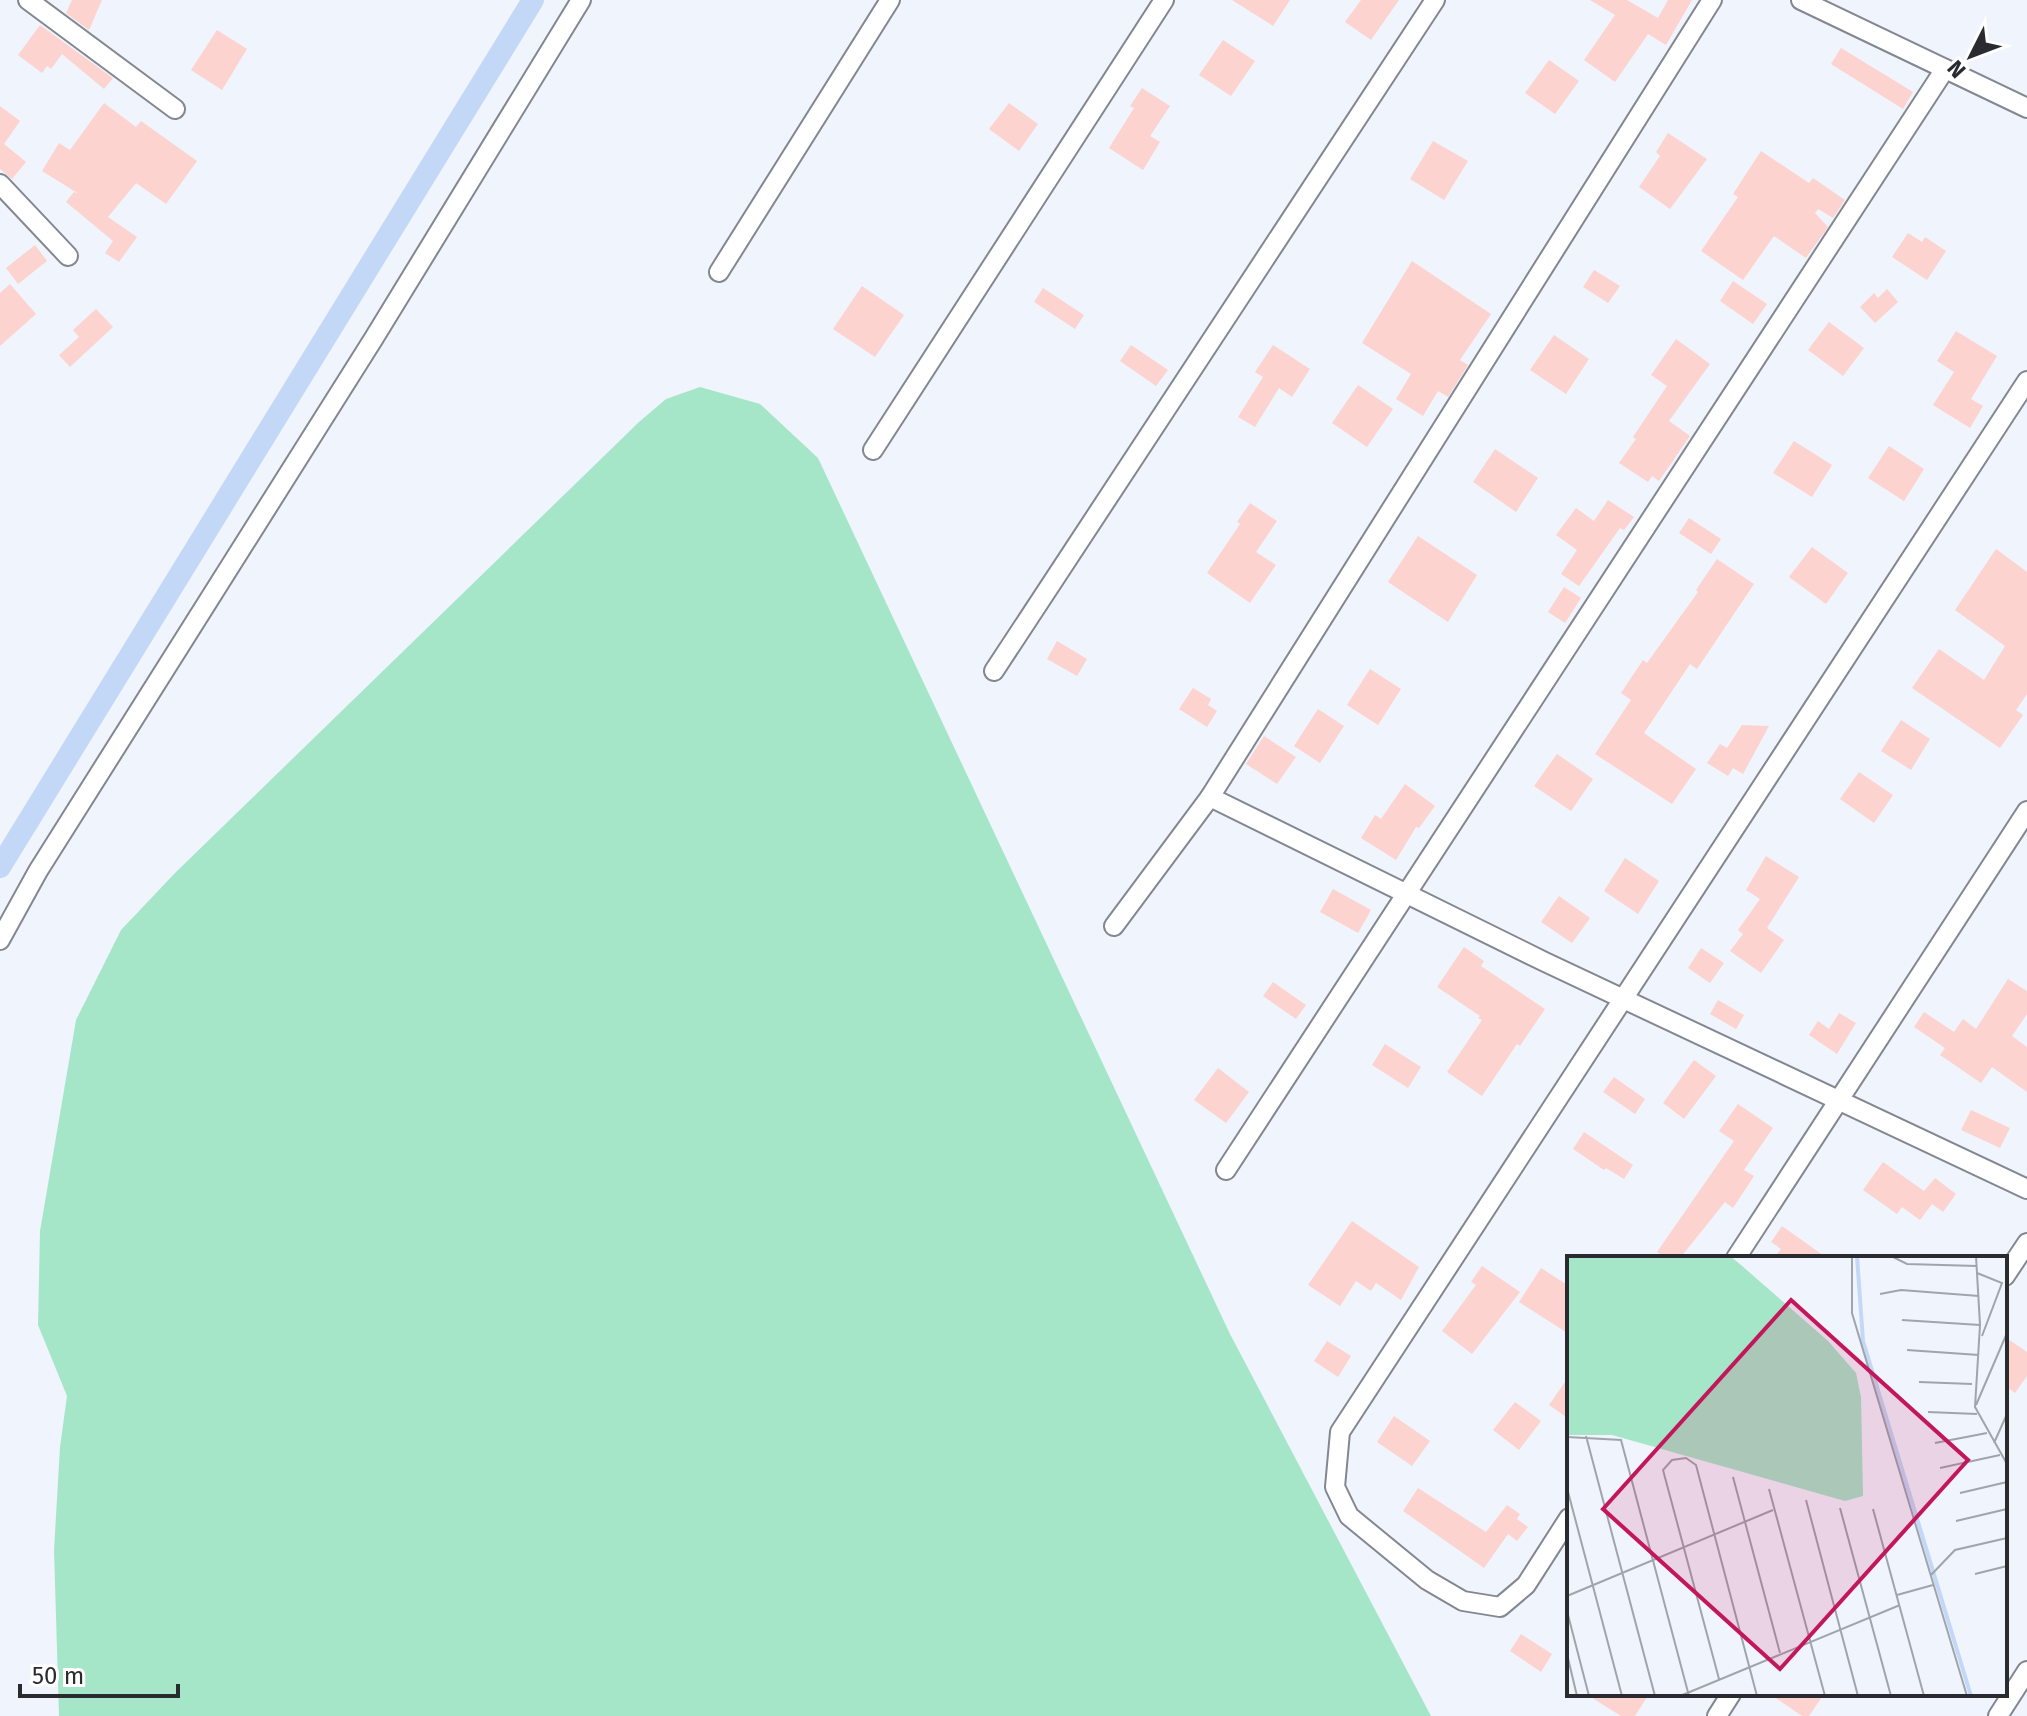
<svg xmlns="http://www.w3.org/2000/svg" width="2027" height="1716" viewBox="0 0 2027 1716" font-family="'Fira Sans',sans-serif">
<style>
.green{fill:#a6e6c8}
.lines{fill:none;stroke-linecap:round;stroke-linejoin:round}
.canal{stroke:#c3d8f6;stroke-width:22}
.building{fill:#fdd3d0}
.minor-casing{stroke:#838791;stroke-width:22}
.minor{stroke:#fff;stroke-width:18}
.inset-river{fill:none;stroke:#c3d8f6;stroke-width:4}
.inset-road{fill:none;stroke:#a0a4ab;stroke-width:2}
.view{fill:#c2185b;fill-opacity:0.15;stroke:#c2185b;stroke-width:4}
.inset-edge{fill:none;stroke:#292b2f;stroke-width:4}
</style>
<rect width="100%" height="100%" fill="#f0f4fd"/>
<polygon class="green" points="700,387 760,404 818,458 1230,1334 1431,1716 59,1716 54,1550 60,1447 67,1396 38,1325 40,1231 76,1020 121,930 175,873 639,422 666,399"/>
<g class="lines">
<polyline class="canal" points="0,867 533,0"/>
</g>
<g class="building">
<polygon points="72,0 102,0 89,30 66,13"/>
<polygon points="1232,0 1290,0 1273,26"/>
<polygon points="1361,0 1399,0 1371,40 1345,22"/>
<polygon points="1590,0 1627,0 1658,18 1668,0 1692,0 1666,45 1648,34 1615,82 1584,60 1615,15"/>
<polygon points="40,25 113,78 104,89 62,54 51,69 47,66 42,73 18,55"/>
<polygon points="217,30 247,49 222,90 191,70"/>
<polygon points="1223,40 1255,61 1231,96 1199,75"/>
<polygon points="1841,48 1913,92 1903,109 1831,64"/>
<polygon points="1549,60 1579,81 1555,114 1525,93"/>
<polygon points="1142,88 1170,106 1150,136 1160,142 1143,170 1109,148 1134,108 1130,106"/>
<polygon points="104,103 136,127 141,121 197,161 166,204 136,183 108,217 137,237 119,262 105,253 113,241 66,202 74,192 79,194 42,171 59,143 70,150"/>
<polygon points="1009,103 1038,124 1019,151 989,129"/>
<polygon points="0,106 20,121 4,144 26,162 12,179 0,169"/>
<polygon points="1668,133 1707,159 1670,209 1639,187 1660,156 1656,152"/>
<polygon points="1433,141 1468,161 1444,200 1410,179"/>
<polygon points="1761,151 1809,183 1813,178 1845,200 1833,218 1818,209 1815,213 1828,227 1806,258 1774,236 1743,280 1701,251 1738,197 1733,194"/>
<polygon points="1908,233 1922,242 1925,237 1946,251 1927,280 1892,257"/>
<polygon points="35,245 47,261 18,284 6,268"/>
<polygon points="1412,261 1491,314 1460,360 1468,365 1448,397 1438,391 1423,416 1396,399 1411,374 1362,343"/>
<polygon points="1594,270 1620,286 1608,303 1583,287"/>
<polygon points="1733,281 1767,304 1753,324 1720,301"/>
<polygon points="10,284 36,314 0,346 0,293"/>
<polygon points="862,286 904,315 875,357 833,329"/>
<polygon points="1043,288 1084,315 1075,329 1034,302"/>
<polygon points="1887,289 1898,302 1875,323 1860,307 1874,293 1878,298"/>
<polygon points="96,309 113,327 70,367 59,355 79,337 73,330"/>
<polygon points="1829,322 1864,348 1843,376 1808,350"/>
<polygon points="1956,331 1997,356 1971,399 1983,406 1970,428 1933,405 1954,372 1937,361"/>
<polygon points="1554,335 1589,359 1566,394 1530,370"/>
<polygon points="1676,339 1710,364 1669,421 1690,436 1659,481 1652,476 1648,482 1619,463 1636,439 1633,437 1667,386 1651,375"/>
<polygon points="1131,345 1168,370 1156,386 1120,361"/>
<polygon points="1273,345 1310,369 1292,397 1279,388 1255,427 1238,417 1263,377 1255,372"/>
<polygon points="1358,385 1393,409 1367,447 1332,423"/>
<polygon points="1794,441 1832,465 1812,497 1773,473"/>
<polygon points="1889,446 1924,469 1904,501 1868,478"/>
<polygon points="1495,449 1538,478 1516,512 1473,482"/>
<polygon points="1608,500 1634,517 1624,530 1620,528 1579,586 1561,574 1577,550 1556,535 1576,508 1594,521"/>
<polygon points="1250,503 1277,521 1256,552 1276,565 1250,603 1207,573 1240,524 1237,522"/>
<polygon points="1689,518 1721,539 1711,554 1679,533"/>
<polygon points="1418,536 1477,575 1448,622 1388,582"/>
<polygon points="1812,547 1848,573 1826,604 1789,577"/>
<polygon points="1996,549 2027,572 2027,694 2016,710 2023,715 2000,748 1912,688 1939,649 1984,680 2005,646 1955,610"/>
<polygon points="1717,559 1754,584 1697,669 1690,664 1644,733 1696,769 1672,804 1595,754 1631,700 1621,693 1643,660 1647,663 1698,592 1696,590"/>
<polygon points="1564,587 1581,598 1565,623 1548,612"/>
<polygon points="1057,641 1087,659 1077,676 1047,659"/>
<polygon points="1370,669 1401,689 1378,725 1347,705"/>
<polygon points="1193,688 1211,699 1208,705 1217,711 1207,727 1179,709"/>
<polygon points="1318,709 1344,726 1320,763 1294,746"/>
<polygon points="1901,720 1930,739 1911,770 1881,751"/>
<polygon points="1742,725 1769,726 1743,774 1733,768 1728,776 1707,763 1720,744 1727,748"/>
<polygon points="1264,736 1296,757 1277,784 1246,764"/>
<polygon points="1557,754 1593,779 1571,811 1534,786"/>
<polygon points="1859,772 1893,795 1874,823 1840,799"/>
<polygon points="1405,784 1435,806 1419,828 1416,827 1396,860 1361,838 1375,815 1381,819"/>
<polygon points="1766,856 1799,877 1767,928 1784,940 1761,973 1730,951 1743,934 1738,930 1760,899 1746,890"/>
<polygon points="1625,858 1659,881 1638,914 1604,891"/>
<polygon points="1333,889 1371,910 1358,933 1320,912"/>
<polygon points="1559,896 1590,918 1572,943 1541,922"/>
<polygon points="1464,947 1484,961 1481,966 1545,1009 1520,1046 1517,1044 1482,1096 1447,1072 1482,1020 1478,1018 1480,1016 1437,987"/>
<polygon points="1701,948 1724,963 1710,983 1688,968"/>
<polygon points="2008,979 2027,991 2027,1014 2012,1036 2027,1047 2027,1092 1992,1067 1981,1083 1940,1055 1945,1048 1914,1027 1924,1012 1954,1032 1963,1019 1976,1029"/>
<polygon points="1273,982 1306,1005 1296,1019 1263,996"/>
<polygon points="1718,1000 1744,1015 1736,1029 1710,1014"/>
<polygon points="1839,1013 1856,1023 1837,1054 1809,1035 1818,1021 1829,1029"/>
<polygon points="1385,1044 1421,1067 1408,1088 1372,1065"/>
<polygon points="1694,1060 1716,1076 1684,1119 1663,1103"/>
<polygon points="1218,1068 1249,1092 1226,1123 1194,1100"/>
<polygon points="1614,1077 1645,1099 1635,1114 1603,1092"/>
<polygon points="1738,1104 1773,1128 1744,1170 1754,1176 1733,1208 1725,1202 1680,1258 1666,1258 1657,1252 1734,1141 1719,1131"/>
<polygon points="1971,1110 2010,1128 2000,1148 1961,1130"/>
<polygon points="1584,1132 1633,1165 1624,1179 1606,1168 1604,1170 1573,1149"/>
<polygon points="1883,1162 1924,1191 1935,1178 1956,1194 1943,1212 1932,1204 1920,1220 1902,1207 1897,1214 1863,1190"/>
<polygon points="1352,1221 1419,1267 1401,1300 1376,1283 1371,1291 1356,1281 1340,1306 1308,1285"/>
<polygon points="1782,1226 1827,1258 1774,1258 1781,1249 1771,1242"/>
<polygon points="1482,1266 1520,1292 1472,1354 1442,1331 1476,1285 1471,1282"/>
<polygon points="1541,1268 1569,1286 1569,1334 1519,1302"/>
<polygon points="2005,1337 2027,1352 2027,1376 2015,1393 2005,1386"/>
<polygon points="1327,1341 1351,1356 1338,1377 1314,1361"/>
<polygon points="1569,1376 1569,1419 1549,1405"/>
<polygon points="1515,1402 1541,1421 1519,1450 1493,1430"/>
<polygon points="1394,1416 1430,1441 1412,1466 1377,1442"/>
<polygon points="1418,1488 1486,1532 1507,1505 1520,1514 1517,1519 1528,1527 1517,1541 1508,1534 1484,1568 1403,1511"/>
<polygon points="1521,1634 1552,1654 1541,1672 1510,1651"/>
<polygon points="1586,1694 1649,1694 1635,1716 1621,1716"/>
<polygon points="1770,1694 1824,1694 1809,1716 1802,1716"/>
</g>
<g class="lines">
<g class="minor-casing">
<g id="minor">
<polyline points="28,0 175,109"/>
<polyline points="1801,0 2027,108"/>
<polyline points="0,184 68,256"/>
<polyline points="719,272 890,0"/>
<polyline points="873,450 1164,0"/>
<polyline points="994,671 1435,0"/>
<polyline points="1210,797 1545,962 2027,1189"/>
<polyline points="1114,926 1210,797 1712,0"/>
<polyline points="0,940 38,871 374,338 581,0"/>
<polyline points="1226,1170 1945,69"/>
<polyline points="1736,1258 2027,811"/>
<polyline points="2005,1276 2027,1243"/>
<polyline points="1569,1518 1526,1585 1500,1607 1463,1601 1427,1580 1349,1516 1335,1487 1340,1432 2027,381"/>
<polyline points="1717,1716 1731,1694"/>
<polyline points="1998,1716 2027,1671"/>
</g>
</g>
<use href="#minor" class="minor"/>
</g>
<g transform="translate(1567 1256)">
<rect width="440" height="440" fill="#f0f4fd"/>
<path d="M0,0H163L174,9L261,85L289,117L294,141L296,240L278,245L45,179H0Z" fill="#a6e6c8"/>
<path class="inset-river" d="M290,0L296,85L404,440"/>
<path class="inset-road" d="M285,0V57L400,440M324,0L340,8L410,10M409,0L413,69L408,151L440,208M410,17L435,27L415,80M313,38L334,34L412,40M335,64L413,69M340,94L412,99M352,126L405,128M409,149L440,77M361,156L410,158M19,180L88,440M0,181L54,184L122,440M368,187L420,177M427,187L440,158M373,212L433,199M166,221L213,397M0,232L55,440M202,233L258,440M393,237L440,226M239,244L291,440M273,252L324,440M306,253L357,440M389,265L440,253M408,318L440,310M364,319L388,294L440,282M330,339L366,329M0,340L206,254M0,355L22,440M0,398L10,440M152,423L96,214L105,204L119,202L129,209L190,440M113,440L333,349"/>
<path class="view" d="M224,44L401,204L213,413L36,253Z"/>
<rect width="440" height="440" class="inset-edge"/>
</g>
<g transform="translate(1971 56) rotate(228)" stroke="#ffffff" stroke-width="6" paint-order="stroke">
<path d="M0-6L14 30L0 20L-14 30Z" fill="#292b2f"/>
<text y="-12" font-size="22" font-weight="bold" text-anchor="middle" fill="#292b2f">N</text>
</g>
<path d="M20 1684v12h158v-12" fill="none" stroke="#292b2f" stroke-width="4"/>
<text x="32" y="1684" font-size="24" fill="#292b2f" stroke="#ffffff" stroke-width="6" paint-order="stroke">50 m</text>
</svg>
